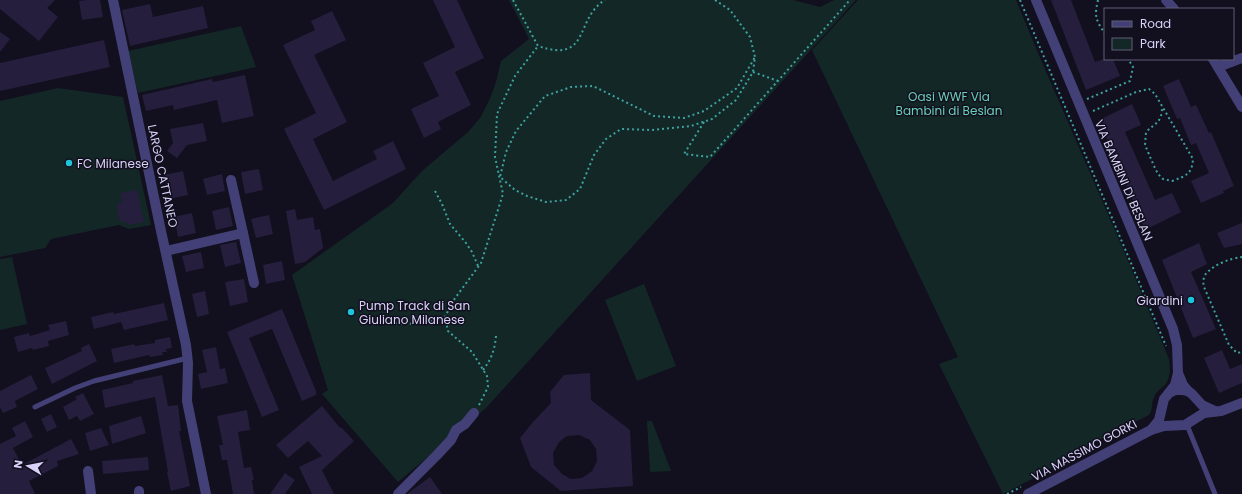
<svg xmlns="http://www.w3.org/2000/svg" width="1242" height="494" viewBox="0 0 1242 494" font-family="Poppins,sans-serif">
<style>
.green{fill:#132727}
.building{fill:#251e3d;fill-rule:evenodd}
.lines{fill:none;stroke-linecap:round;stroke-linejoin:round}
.path{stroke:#3da29e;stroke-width:2;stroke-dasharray:2 3;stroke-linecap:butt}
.service{stroke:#434077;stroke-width:5}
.minor{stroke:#434077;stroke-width:10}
.tertiary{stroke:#434077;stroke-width:10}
.poi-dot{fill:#1ec4da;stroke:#120f1e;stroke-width:1.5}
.labels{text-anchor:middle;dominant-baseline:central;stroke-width:3;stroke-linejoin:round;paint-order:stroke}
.park-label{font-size:12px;fill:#69cfb7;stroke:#120f1e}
.poi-label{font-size:12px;fill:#d8d2f9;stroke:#120f1e;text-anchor:start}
.street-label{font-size:12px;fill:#d8d2f9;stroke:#120f1e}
</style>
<rect width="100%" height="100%" fill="#120f1e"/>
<g class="green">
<polygon points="509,0 793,0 820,7 834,0 856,0 486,408 398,482 322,394 328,390 292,275 393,203 422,171 468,132 480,118 489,101 496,82 501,61 529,39"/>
<path d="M858,0H1016L1041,60L1124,251L1169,359C1170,368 1171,379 1164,386C1160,389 1156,392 1154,397C1151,403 1153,410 1149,415L1105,437L1032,479L1003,494L939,364L958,357L812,50Z"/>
<polygon points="241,26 256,67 138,93 128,51"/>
<polygon points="58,88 123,97 151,225 129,229 119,225 51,239 45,248 0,257 0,101"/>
<polygon points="12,257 27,324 0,330 0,259"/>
<polygon points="644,284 676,366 637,381 605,300"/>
<polygon points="647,421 652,421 671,471 650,472"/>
</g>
<g class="building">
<polygon points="0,0 55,0 47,8 58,17 39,41 0,9"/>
<polygon points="87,0 100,0 103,17 82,20 79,1"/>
<polygon points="433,0 457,0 484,58 455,72 471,105 438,122 441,129 424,138 411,109 439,96 423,63 455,47"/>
<polygon points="1051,0 1071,0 1095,62 1104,59 1113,59 1120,76 1086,90"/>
<polygon points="150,4 153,17 203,6 208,28 130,46 122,10"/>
<polygon points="332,11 346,40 314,55 347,122 313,139 333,181 377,159 373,151 393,141 406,169 324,210 284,129 316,113 283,45 315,30 311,21"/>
<polygon points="0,32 10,39 0,52"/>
<polygon points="104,40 110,67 0,91 0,63"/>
<polygon points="245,75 254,116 222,123 217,100 174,110 173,105 146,111 142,95 212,79 213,82"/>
<polygon points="1179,79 1191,107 1196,105 1209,133 1211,132 1234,186 1223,191 1224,193 1201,203 1191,181 1209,173 1196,143 1191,145 1180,118 1177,119 1163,86"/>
<polygon points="1132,104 1141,125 1125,132 1155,200 1172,193 1181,212 1145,230 1099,120"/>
<polygon points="203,123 207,141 187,145 177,158 167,151 173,143 170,129"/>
<polygon points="259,169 263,190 245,194 241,172"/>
<polygon points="183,171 188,195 169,199 164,175"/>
<polygon points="222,174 225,191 207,195 203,179"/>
<polygon points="137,190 144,222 127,225 126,221 120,222 116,204 122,203 120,193"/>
<polygon points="229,207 233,226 216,230 212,211"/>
<polygon points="295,209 297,220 313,217 315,230 320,229 323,248 305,262 295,264 286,211"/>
<polygon points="192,213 196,233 178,237 174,217"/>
<polygon points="269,215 273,234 256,238 251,219"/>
<polygon points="1242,223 1242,244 1224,248 1217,233"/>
<polygon points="236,242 241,263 225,267 220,245"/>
<polygon points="1199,243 1207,264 1191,272 1216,329 1193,338 1162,260"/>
<polygon points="201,252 204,268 186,272 182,256"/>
<polygon points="282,261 285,280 266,284 263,265"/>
<polygon points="244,279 248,302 230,306 225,282"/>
<polygon points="205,291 209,314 197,317 192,294"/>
<polygon points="164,303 168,320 124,330 121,322 94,329 91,317 113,312 114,314"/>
<polygon points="282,309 316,391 316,395 302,401 272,329 249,338 279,410 262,417 227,332"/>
<polygon points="66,321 69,335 48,341 49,346 33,350 32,348 18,352 14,337 29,333 30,336 50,330 48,325"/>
<polygon points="170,337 172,348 166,349 167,352 162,352 163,355 150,357 149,355 114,363 111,349 134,344 135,346 155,343 155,340"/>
<polygon points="89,344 97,361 52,384 45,368 82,351 81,348"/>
<polygon points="216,347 220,369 225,368 228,383 201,389 198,374 207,372 202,350"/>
<polygon points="1222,350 1230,369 1242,364 1242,383 1219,393 1204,358"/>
<path d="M590,373L591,400L630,430L633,486L561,491L531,467L520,438L533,422L551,403L550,392L564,375ZM579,435L590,440L596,449L597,461L592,471L582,478L571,479L562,474L554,465L553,453L559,442L567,436Z"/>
<polygon points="31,375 38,389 15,401 17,407 3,413 0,407 0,391"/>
<polygon points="162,375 168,406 178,405 181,431 179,431 190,486 171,491 167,472 168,472 155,397 105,408 102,390 133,383 133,381"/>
<polygon points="83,393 94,414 80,421 77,416 69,420 63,407 77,399 75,397"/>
<polygon points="322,406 340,428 341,427 354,441 322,470 334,494 312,494 299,467 322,456 308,441 288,458 276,445"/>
<polygon points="247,410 250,430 238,432 244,468 251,467 254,480 252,480 254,494 233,494 227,460 222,460 219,445 223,445 217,416"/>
<polygon points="51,414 57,427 47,432 41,419"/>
<polygon points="141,416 146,433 112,444 109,426"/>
<polygon points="25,421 33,437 13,448 22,465 71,439 79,454 57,461 58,466 29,481 35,494 0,494 0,444 16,436 12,428"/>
<polygon points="101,428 109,445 90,451 85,433"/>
<polygon points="148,457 149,470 103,474 102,461"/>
<polygon points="285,473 295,480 285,494 270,494"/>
<polygon points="430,477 442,494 407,494 408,493"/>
</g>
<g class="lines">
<g class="path">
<path d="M513,0L538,46C591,64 574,19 605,0"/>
<polyline points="715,0 730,10 750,37 755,57 753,72 736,100 712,119 691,126 652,130 621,129 606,139 594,155 580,189 566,200 546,202 527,196 515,190 500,177 506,152 516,131 545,96 571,87 593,86 654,116 684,118 704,111 737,88 755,57"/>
<polyline points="1020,0 1166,346"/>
<path d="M1098,0C1094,17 1096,20 1105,34"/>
<polyline points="753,72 778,81"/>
<polyline points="1087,99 1130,81 1133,67 1128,59"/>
<path d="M1093,111L1136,92L1149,89L1155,94L1193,159C1192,175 1185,176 1172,181L1163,179L1158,174L1154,166L1145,145L1146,132C1155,123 1162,123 1162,107"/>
<polyline points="704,122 684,154 710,157 850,0"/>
<polyline points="435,191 442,204 450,224 466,243 472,252 478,266"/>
<path d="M1242,257C1231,258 1212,265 1205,275C1203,279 1203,283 1204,287L1229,345L1237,353L1242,352"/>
<path d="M390,322C409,326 427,323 445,317"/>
<path d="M483,370C491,360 495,349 496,336"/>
<polyline points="479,405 488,387 487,376 472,352 448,331 445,317 453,301 481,263 503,194 495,157 497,114 515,76 538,46"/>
<polyline points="1007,494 1021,487"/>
</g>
<g class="service">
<polyline points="35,407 75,388 94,381 188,358"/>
<polyline points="1187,425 1215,494"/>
</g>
<g class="minor">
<polyline points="113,0 161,231 186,345 188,363 187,401 206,494"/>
<polyline points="1036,0 1173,329 1177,345 1178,373"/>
<polyline points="1218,67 1242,58"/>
<polyline points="243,233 254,283"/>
<polyline points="166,251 243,233 231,180"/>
<polyline points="1168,394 1175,385 1178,373 1183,385 1188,391"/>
<polyline points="1151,430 1159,420 1164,399 1169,393 1175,390 1183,390 1188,391 1192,394 1202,405 1215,411"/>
<polyline points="88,471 91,494"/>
<polyline points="139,491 139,494"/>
<polyline points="398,494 437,455 451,440 456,430 465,424 474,413"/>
<polyline points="1028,494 1151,430 1164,426 1185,425 1204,413 1221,411 1242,403"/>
</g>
<g class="tertiary">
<polyline points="1166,0 1174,9"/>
<polyline points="1213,59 1242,107"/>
</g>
</g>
<g class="poi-dot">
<circle cx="69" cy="163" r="4"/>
<circle cx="1191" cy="300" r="4"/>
<circle cx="351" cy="312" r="4"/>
</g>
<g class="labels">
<g class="park-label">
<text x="949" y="96">Oasi WWF Via<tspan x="949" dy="14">Bambini di Beslan</tspan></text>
</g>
<g class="poi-label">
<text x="77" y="163">FC Milanese</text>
<text x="1183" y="300" text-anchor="end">Giardini</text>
<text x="359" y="305">Pump Track di San<tspan x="359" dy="14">Giuliano Milanese</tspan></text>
</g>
<g class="street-label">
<text transform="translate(163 176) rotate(78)">LARGO CATTANEO</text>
<text transform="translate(1124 180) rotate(67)">VIA BAMBINI DI BESLAN</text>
<text transform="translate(1084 450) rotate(-28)">VIA MASSIMO GORKI</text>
</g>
</g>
<rect x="1104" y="8" width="130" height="52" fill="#120f1e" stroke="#615d76"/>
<rect x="1112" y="21" width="20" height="6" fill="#434077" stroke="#615d76"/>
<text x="1140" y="28" font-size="12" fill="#d8d2f9">Road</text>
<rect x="1112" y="38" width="20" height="12" fill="#132727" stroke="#615d76"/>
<text x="1140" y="48" font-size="12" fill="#d8d2f9">Park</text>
<g transform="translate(28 466) rotate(280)" stroke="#120f1e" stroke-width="3" paint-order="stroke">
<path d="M0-3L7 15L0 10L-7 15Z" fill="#d8d2f9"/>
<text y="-6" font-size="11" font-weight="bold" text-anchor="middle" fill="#d8d2f9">N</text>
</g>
</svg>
